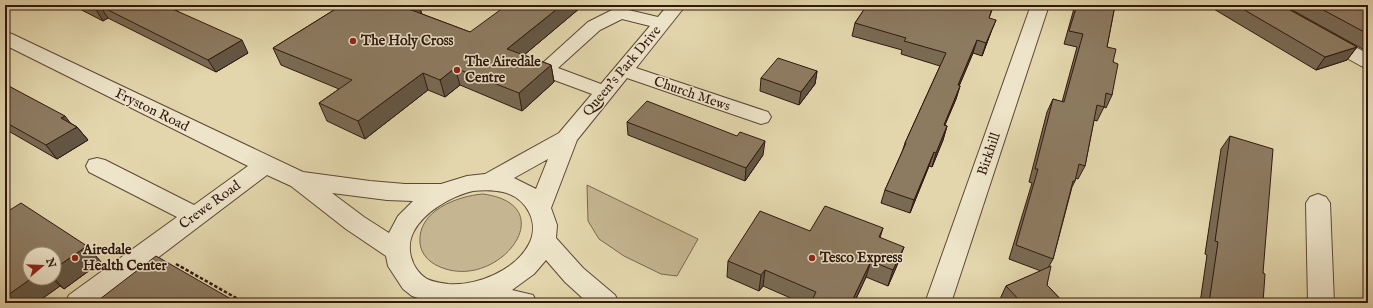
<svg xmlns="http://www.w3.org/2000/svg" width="1373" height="308" viewBox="0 0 1373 308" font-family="'IM FELL English',serif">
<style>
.green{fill:#c5b691;stroke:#7a6750}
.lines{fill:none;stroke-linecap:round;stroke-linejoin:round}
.minor-casing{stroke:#5d4836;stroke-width:2}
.path{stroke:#30180f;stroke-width:2.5;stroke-dasharray:3.5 2;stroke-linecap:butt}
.minor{fill:#ede4c9;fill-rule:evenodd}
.wall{fill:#796a53;stroke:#30180f;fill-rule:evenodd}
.shaded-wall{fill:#635644;stroke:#30180f}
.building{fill:#8d7b61;stroke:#30180f}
.poi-dot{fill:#8f2418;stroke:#ede4c9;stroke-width:1.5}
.labels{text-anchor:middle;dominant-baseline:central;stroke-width:3;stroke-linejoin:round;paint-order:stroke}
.poi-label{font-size:14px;font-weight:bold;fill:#30180f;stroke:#ede4c9;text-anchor:start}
.street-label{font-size:14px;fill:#30180f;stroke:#ede4c9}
</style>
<rect width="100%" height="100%" fill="#e3d6ac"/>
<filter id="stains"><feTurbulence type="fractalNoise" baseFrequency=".005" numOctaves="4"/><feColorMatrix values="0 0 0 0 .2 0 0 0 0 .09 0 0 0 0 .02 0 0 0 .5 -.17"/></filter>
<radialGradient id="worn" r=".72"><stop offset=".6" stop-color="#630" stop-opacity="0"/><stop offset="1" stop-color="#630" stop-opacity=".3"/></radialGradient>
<g class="green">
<polygon points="587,185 698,239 677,276 661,274 624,256 599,239 588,221"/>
<path d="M483,194C566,205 497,294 438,266C429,262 421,254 420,243C417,211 457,196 483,194Z"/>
</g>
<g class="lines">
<g class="minor-casing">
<g id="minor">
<path d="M668,5H686L636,68L768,112L771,117L768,122L761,124L627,78L577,140L551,208L557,225L556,238L583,268L615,295L619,303H588L565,282L546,260L534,274L512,290L533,295L537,303H433L412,296L403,289L388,266L386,256L346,229L291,186L267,175L98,303H65L69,295L177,217L89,172L86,166L89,160L97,158L105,160L194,205L248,166L5,45V32L12,34L303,172L370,181L405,184H441L467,176L485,174L559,133L592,94L538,74L535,70L588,22L614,9L620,8L658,17ZM622,19L650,26L601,84L558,68L600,30ZM548,159L536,189L514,178ZM473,191C483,190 494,190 503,192C527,198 540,223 529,244C515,271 476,286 448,284C441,283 433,282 427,279C411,269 405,247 414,231C425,211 452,196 473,191ZM332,193L387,200L413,201L398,216L389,233L364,217Z"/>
<polygon points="1031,5 1049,5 951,303 925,303"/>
<polygon points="1325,32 1332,34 1368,54 1368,68 1361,66 1318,42 1316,38 1318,34"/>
<polygon points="1318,194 1326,197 1330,203 1334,303 1308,303 1306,203 1310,197"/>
</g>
</g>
<polyline class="path" points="176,264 245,303"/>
<use href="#minor" class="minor"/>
</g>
<g class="wall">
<polygon points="72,5 174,5 177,11 248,53 216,72 108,18 103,21"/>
<polygon points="342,5 419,5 422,14 470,32 580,8 524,55 551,65 554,82 522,111 460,85 445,97 428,90 365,139 327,121 319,103 339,89 281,65 273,48"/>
<polygon points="867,5 994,5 989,18 991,32 982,56 973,53 959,86 960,86 956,99 945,125 947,126 943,140 932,167 929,166 910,213 881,203 885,190 902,152 905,143 940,66 901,54 902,50 852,36 855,23"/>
<polygon points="1075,5 1115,5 1107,47 1113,62 1112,95 1106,108 1104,107 1097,121 1094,120 1085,166 1078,179 1075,178 1075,181 1072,187 1053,259 1048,268 1047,285 1064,303 1003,303 1000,299 1006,286 1041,271 1009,259 1032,183 1029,182 1047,112 1053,99 1062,102 1077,47 1064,44"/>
<polygon points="1207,5 1281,5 1357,47 1347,60 1316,70"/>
<polygon points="1283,5 1368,5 1368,52"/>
<polygon points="817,71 815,84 799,105 760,91 761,78"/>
<polygon points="5,84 77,127 88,140 57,159 5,129"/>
<polygon points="627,122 763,155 745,181 628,135"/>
<polygon points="1230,136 1263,273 1263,303 1200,303 1207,255 1205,254 1221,149"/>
<path d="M5,213L87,246L101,262L64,289L60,286L36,303ZM54,254V278H30Z"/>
<polygon points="810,231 880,238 898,263 888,286 866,277 854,303 802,303 763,286 759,291 727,277 728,261"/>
</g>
<g class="shaded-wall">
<polygon points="172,5 174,5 180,17 168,7"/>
<polygon points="410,5 419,5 422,16 406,8"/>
<polygon points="562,5 580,5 580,8 511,66 507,49"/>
<polygon points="100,6 108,18 103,21 95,8"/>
<polygon points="996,20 991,32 982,56 986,43"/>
<polygon points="242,40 248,53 216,72 208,60"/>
<polygon points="977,40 973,53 954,98 958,85"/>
<polygon points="1357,47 1347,60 1316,70 1325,57"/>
<polygon points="551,65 554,82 522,111 519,93"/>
<polygon points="455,68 460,85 445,97 440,80"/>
<polygon points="817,71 815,84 799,105 801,92"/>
<polygon points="423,73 428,90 365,139 358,121"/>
<polygon points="960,86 956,99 939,138 944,125"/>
<polygon points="65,116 75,129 77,127 88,140 57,159 46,145 61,118"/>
<polygon points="947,126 943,140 932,167 936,153"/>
<polygon points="765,141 763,155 745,181 746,168"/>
<polygon points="934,152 929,166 910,213 914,200"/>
<polygon points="883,228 878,244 879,237"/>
<polygon points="87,246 101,262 64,289 54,278 54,269"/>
<polygon points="904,247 898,263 888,286 893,270"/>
<polygon points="871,261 866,277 854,303 851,303"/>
<polygon points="765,270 763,286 759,291 761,275"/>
<polygon points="32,278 52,278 60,286 36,303 5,303 5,297"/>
</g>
<g class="building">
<polygon points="89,5 172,5 168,7 242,40 208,60 100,6 95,8"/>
<polygon points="342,5 410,5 406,8 470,32 507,5 562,5 507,49 551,65 519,93 455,68 440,80 423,73 358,121 319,103 352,80 273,48"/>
<polygon points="867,5 993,5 989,18 996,20 986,43 977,40 958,85 960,86 944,125 947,126 936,153 934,152 914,200 885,190 906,143 905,143 946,53 904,41 906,38 855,23"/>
<polygon points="1077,5 1115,5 1107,47 1116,49 1113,62 1118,64 1112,95 1106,93 1104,107 1097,105 1085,166 1079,164 1075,181 1073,181 1053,259 1016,245 1038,169 1035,169 1053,99 1064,102 1083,34 1069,31"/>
<polygon points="1236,5 1281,5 1357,47 1325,57"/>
<polygon points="1314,5 1368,5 1368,34"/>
<polygon points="778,58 817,71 801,92 761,78"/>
<polygon points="5,84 65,116 61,118 77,127 46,145 5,122"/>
<polygon points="647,101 737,136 740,132 765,141 746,168 627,122"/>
<polygon points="1230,136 1273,149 1263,273 1265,274 1263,303 1209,303 1218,242 1215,241"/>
<polygon points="21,203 87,246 54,269 54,254 30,254 30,278 32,278 5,297 5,213"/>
<polygon points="825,206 883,228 879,237 904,247 893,270 871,261 851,303 825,303 813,298 816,292 765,270 761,275 728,261 760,211 810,231"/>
<polygon points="156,256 238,303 103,303 104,302 100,299"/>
<polygon points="1051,266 1047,285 1064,303 1022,303 1006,286"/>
</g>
<g class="poi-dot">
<circle cx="353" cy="41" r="4"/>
<circle cx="457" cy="70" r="4"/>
<circle cx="75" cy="258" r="4"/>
<circle cx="812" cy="258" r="4"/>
</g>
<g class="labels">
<g class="poi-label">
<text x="361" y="41">The Holy Cross</text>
<text x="465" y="62">The Airedale<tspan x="465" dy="16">Centre</tspan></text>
<text x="83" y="250">Airedale<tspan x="83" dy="16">Health Center</tspan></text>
<text x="820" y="258">Tesco Express</text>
</g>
<g class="street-label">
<text transform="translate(622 71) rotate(-50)">Queen's Park Drive</text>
<text transform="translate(692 94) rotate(19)">Church Mews</text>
<text transform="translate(152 110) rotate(26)">Fryston Road</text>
<text transform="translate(989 154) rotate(-71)">Birkhill</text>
<text transform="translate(210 205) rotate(-36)">Crewe Road</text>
</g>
</g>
<rect width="1373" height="308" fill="none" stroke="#e3d6ac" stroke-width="20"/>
<rect x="6" y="6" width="1361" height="296" fill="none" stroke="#30180f" stroke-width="2"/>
<rect x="10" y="10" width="1353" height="288" fill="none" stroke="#30180f"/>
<g transform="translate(42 266) rotate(71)"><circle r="19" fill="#ede4c9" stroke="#a1927f"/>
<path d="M0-3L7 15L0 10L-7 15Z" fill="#8f2418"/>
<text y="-6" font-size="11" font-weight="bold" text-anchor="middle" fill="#30180f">N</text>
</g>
<rect width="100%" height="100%" filter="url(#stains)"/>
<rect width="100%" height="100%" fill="url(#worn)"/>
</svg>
